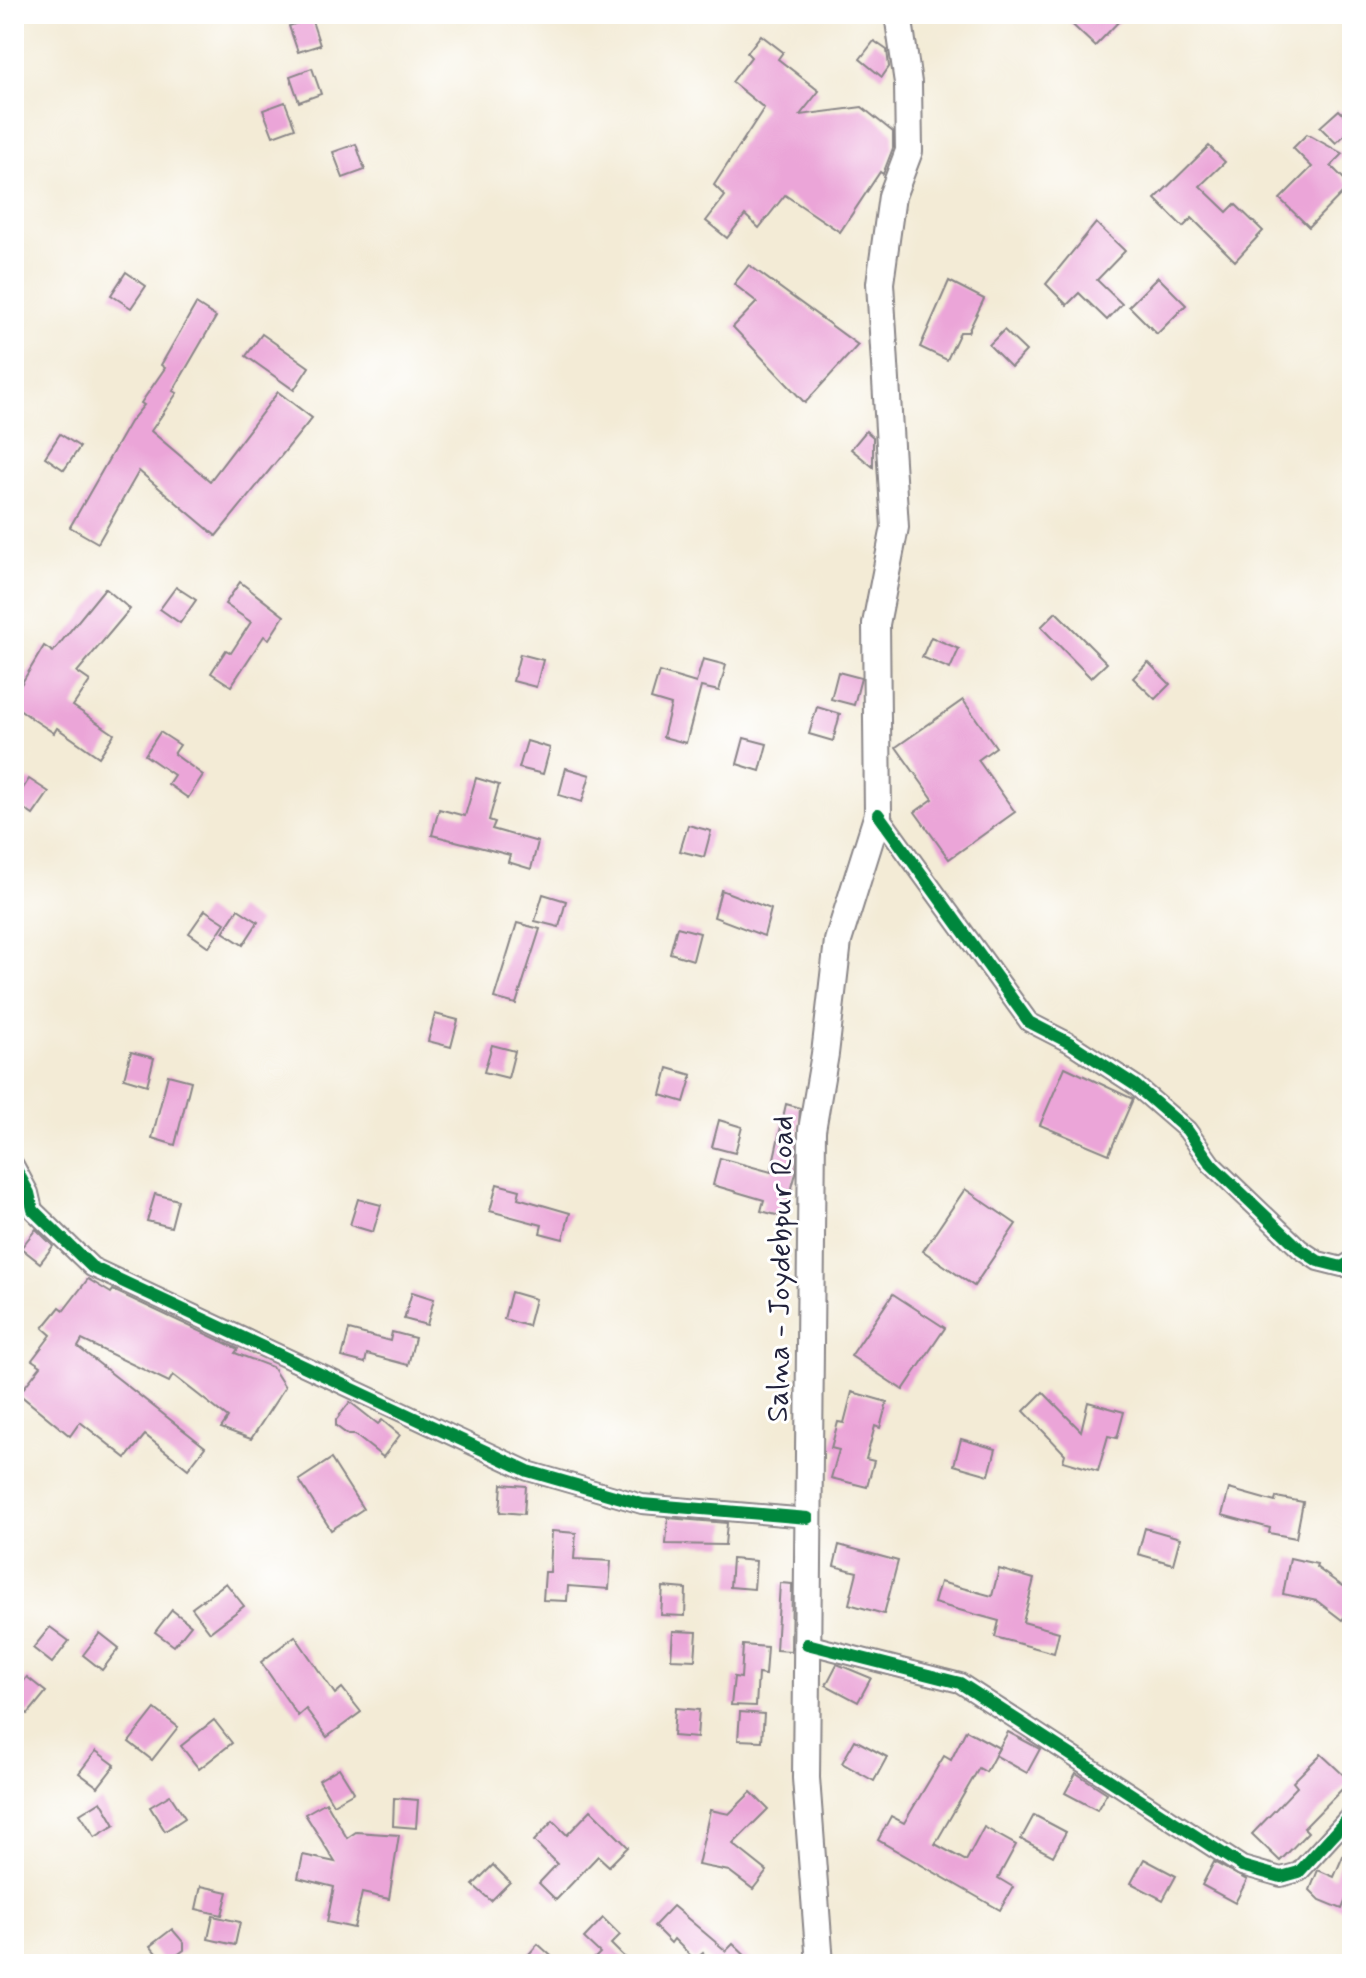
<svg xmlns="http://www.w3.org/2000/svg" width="1366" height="1978" viewBox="0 0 1366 1978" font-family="Mynerve,sans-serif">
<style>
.building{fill:#eba5d8}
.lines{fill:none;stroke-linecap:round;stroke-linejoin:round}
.minor-casing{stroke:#8a8688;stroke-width:22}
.secondary-casing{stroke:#8a8688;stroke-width:30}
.minor{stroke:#fff;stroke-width:18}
.secondary{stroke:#fff;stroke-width:26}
.cycleway-casing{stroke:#fff;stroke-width:17}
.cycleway{stroke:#00873e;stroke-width:12}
.labels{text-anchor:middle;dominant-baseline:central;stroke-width:6;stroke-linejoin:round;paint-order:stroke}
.street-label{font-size:30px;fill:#22223b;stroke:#fff}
</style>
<rect width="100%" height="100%" fill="#fff"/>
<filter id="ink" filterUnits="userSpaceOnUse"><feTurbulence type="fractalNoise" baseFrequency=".0125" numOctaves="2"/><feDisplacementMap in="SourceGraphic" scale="16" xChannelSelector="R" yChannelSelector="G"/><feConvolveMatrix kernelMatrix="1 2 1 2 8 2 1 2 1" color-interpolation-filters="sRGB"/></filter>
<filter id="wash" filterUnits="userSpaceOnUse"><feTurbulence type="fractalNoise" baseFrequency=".006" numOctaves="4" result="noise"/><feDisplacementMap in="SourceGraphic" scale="32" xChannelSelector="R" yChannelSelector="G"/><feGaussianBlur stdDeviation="1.8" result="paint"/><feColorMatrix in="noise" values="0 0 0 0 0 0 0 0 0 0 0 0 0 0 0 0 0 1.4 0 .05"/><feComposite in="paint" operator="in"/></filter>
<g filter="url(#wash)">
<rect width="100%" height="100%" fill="#f3ebd6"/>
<g id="blocks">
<g class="building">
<polygon points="1061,14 1126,14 1095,46"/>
<polygon points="311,18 320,45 298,52 289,26"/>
<polygon points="761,35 783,52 778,59 819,91 800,115 862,107 893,132 893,148 883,174 880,172 840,232 785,195 759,228 745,215 727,238 706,221 725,196 714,185 764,108 732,82 751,57 747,53"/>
<polygon points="874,41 887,50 889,67 882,77 860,59"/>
<polygon points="312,68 321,94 299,102 290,76"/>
<polygon points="285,102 295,128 273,136 263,110"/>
<polygon points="1339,110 1352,123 1352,128 1336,143 1320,127"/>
<polygon points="1307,134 1343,154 1331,166 1350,185 1309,227 1280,199 1312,167 1293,148"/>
<polygon points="356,144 365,170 343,178 333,152"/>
<polygon points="1209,146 1225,162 1200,186 1227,212 1235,204 1263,231 1235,261 1192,218 1183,227 1155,199"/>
<polygon points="1096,223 1125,251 1097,280 1122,304 1107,320 1079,293 1067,305 1046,284"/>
<polygon points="749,265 858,345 805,403 733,327 757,302 734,284"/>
<polygon points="126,272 146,286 131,308 111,295"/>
<polygon points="1158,277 1186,305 1157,334 1129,306"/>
<polygon points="949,281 984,299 968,332 960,332 947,360 920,347"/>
<polygon points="196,304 216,317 173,391 177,393 151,431 210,481 278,392 312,418 216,536 139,471 98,543 70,527 130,422 144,405 141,403 165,368 161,365"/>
<polygon points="1004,330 1026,351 1011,367 989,345"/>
<polygon points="262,334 309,367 294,390 246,356"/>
<polygon points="866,431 873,437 873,467 851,449"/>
<polygon points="60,434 80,447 64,470 45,457"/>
<polygon points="240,582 284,616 269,639 264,636 231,686 211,673 226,650 231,653 251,622 225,604"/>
<polygon points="176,587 196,600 180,623 160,609"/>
<polygon points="105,588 130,609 77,672 90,681 73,706 114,734 99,757 57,728 54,733 34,720 14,705 14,696 44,646 53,652"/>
<polygon points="1056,612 1107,663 1091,678 1041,627"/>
<polygon points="931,637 959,649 950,669 922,657"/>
<polygon points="520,654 543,660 536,687 513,681"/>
<polygon points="703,659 726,665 719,691 701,687 686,743 663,737 671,705 651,699 659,672 696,683"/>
<polygon points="1148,662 1170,684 1155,699 1133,678"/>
<polygon points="838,672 861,678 854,705 831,699"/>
<polygon points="963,700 996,747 978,760 1015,812 949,859 915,812 933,799 896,747"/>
<polygon points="817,707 840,714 833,741 809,734"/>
<polygon points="160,732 180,745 174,754 203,775 188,798 168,784 174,775 145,755"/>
<polygon points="744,738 767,744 760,771 737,764"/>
<polygon points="527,741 550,748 543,774 519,768"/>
<polygon points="566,768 590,775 582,802 559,795"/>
<polygon points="476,778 499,785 489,820 495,822 492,829 538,842 531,869 508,862 510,855 432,835 439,809 465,816"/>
<polygon points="29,779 49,792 33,815 14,802"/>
<polygon points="688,825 711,831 704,857 680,851"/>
<polygon points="721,890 771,909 764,936 714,917"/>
<polygon points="543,894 566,901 559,927 535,921"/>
<polygon points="238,909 258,922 243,945 223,932"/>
<polygon points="205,910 225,923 209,947 189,933"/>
<polygon points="517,923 540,929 516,1004 494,998"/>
<polygon points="677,927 700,933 693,960 670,953"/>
<polygon points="435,1014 458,1020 451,1047 428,1041"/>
<polygon points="492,1045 515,1051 508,1078 484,1072"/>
<polygon points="131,1052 154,1058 147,1085 124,1078"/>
<polygon points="1065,1067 1133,1099 1109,1154 1040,1125"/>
<polygon points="668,1068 692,1075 684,1102 661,1095"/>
<polygon points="168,1075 191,1081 175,1145 152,1138"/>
<polygon points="786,1104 800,1108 796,1173 784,1217 761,1211 764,1200 713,1185 720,1158 771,1172"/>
<polygon points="719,1120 742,1127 735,1153 712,1147"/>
<polygon points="497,1184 520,1190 518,1198 570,1213 563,1239 540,1233 542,1225 490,1211"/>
<polygon points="965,1189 1016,1224 974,1286 923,1251"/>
<polygon points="155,1194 178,1200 171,1227 147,1221"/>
<polygon points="358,1199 381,1205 373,1232 350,1225"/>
<polygon points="36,1229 53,1246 40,1263 21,1248"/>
<polygon points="88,1279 111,1293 113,1290 238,1349 235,1353 272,1367 285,1387 251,1439 221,1428 228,1418 173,1375 169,1382 82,1340 78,1347 205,1447 188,1469 145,1435 126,1458 80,1422 70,1436 19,1394 41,1366 32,1360 51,1335 43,1328 60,1307 64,1310"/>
<polygon points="412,1292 434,1299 427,1325 404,1319"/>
<polygon points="511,1292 535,1299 528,1326 504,1319"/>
<polygon points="893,1294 945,1328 903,1390 851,1356"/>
<polygon points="349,1330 390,1341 392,1332 415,1338 408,1365 367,1354 365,1363 342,1357"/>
<polygon points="852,1392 887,1402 880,1428 875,1426 866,1459 874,1461 867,1487 831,1478 839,1450 831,1448 838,1422 844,1423"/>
<polygon points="1043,1392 1081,1431 1088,1402 1124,1412 1117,1438 1108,1436 1098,1471 1063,1461 1065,1454 1024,1411"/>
<polygon points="350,1402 378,1424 382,1420 400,1435 383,1457 355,1435 348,1435 336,1426 336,1420"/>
<polygon points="961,1439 996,1449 989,1475 954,1465"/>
<polygon points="331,1459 363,1509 331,1530 299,1480"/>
<polygon points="502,1484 526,1486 524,1514 500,1512"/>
<polygon points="1229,1489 1275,1502 1276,1497 1303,1502 1296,1538 1269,1533 1270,1528 1222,1515"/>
<polygon points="668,1518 727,1523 725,1545 666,1544"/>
<polygon points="1145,1528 1180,1538 1173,1564 1138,1554"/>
<polygon points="552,1531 576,1533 574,1559 611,1561 609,1589 568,1586 567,1601 543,1600 545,1572 550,1572"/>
<polygon points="839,1545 898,1561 884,1614 849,1604 857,1572 834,1566"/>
<polygon points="1290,1558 1317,1564 1316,1567 1342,1586 1352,1575 1352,1607 1342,1620 1317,1601 1283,1594"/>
<polygon points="732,1559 756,1561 754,1589 730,1587"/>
<polygon points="999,1569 1034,1579 1023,1622 1059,1632 1054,1653 995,1637 999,1621 934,1603 940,1582 992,1596"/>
<polygon points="226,1583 244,1606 210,1632 192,1608"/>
<polygon points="780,1583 792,1584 791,1651 776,1650"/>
<polygon points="663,1587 686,1589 685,1616 661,1615"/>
<polygon points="172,1610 191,1625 174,1646 155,1632"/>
<polygon points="50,1627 69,1641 52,1663 33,1648"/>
<polygon points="673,1631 697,1632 695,1660 671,1659"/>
<polygon points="100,1633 119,1648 102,1670 83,1655"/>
<polygon points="295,1636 335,1694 342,1688 361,1712 327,1737 306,1709 298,1716 261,1662"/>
<polygon points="743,1645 767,1647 765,1675 758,1674 756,1706 731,1705 734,1677 741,1678"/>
<polygon points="837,1664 871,1678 858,1702 826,1685"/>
<polygon points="27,1677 46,1692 28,1714 14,1703 14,1694"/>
<polygon points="675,1708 699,1710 697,1738 673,1736"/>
<polygon points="155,1709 178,1727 152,1760 129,1742"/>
<polygon points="740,1712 764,1714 762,1741 738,1740"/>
<polygon points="214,1720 232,1743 199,1769 181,1746"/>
<polygon points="966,1730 999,1748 986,1772 979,1768 935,1844 966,1861 984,1827 1016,1845 998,1878 1013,1887 1000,1910 878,1840 891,1816 904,1823 944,1756 951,1760"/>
<polygon points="1008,1732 1040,1749 1027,1773 995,1755"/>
<polygon points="855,1740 887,1757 874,1781 842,1763"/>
<polygon points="96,1751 115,1765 98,1787 79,1773"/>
<polygon points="1321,1754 1350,1781 1304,1828 1308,1832 1280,1861 1252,1834 1297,1787 1293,1782"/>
<polygon points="339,1768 354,1792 333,1804 319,1780"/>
<polygon points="1076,1773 1107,1793 1097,1810 1065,1793"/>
<polygon points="751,1792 768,1809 733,1844 767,1871 753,1889 729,1871 698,1865 710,1810 729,1814"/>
<polygon points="170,1795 185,1818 165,1831 150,1807"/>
<polygon points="394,1798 418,1800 416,1828 393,1826"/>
<polygon points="101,1801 115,1825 95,1837 80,1814"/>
<polygon points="326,1802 347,1838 356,1832 399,1835 389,1899 362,1893 354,1928 327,1922 334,1887 298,1878 303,1855 335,1862 305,1814"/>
<polygon points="591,1810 628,1847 609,1866 598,1856 556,1900 539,1883 557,1864 534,1841 553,1821 567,1835"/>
<polygon points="1034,1815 1066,1832 1053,1856 1021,1839"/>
<polygon points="1352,1835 1352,1885 1342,1909 1320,1900 1310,1890 1318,1870 1334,1877"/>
<polygon points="1144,1859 1176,1876 1163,1900 1131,1883"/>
<polygon points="1214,1862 1247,1880 1235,1903 1202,1885"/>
<polygon points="493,1865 510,1882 491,1901 473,1885"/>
<polygon points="201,1886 228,1892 222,1915 196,1909"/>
<polygon points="673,1906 726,1951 733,1944 754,1964 713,1964 703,1953 695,1960 674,1939 671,1943 654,1926"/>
<polygon points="213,1916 240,1922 235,1945 208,1939"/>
<polygon points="603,1918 620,1935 611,1944 631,1964 589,1964 600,1953 584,1938"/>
<polygon points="172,1929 184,1943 184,1950 165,1964 150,1946"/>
<polygon points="538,1944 560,1964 520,1964"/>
</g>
</g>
</g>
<g filter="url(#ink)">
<use href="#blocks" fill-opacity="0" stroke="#8a8688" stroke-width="2"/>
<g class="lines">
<g class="minor-casing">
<g id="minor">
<polyline points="878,814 1029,1022 1070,1043 1135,1085 1187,1130 1211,1164 1300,1249 1318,1261 1342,1267 1352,1261"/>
<polyline points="14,1165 29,1193 33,1210 92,1267 528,1471 642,1504 808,1518"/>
<polyline points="807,1644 960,1683 1242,1866 1281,1877 1299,1872 1352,1814"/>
</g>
</g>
<g class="secondary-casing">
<polyline id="secondary" points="820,1964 806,1778 812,1130 825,1054 838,941 878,814 876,624 895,527 880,283 892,196 909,151 908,83 898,14"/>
</g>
<use href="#minor" class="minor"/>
<use href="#secondary" class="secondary"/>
<g class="cycleway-casing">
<g id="cycleway">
<polyline points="878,814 1029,1022 1070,1043 1135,1085 1187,1130 1211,1164 1300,1249 1318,1261 1342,1267 1352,1261"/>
<polyline points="14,1165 29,1193 33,1210 92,1267 528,1471 642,1504 808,1518"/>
<polyline points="807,1644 960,1683 1242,1866 1281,1877 1299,1872 1352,1814"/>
</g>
</g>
<use href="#cycleway" class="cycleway"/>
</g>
</g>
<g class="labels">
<g class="street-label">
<text transform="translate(781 1269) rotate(-89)">Salna - Joydebpur Road</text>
</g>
</g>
<rect width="1366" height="1978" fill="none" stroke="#fff" stroke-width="48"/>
</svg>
